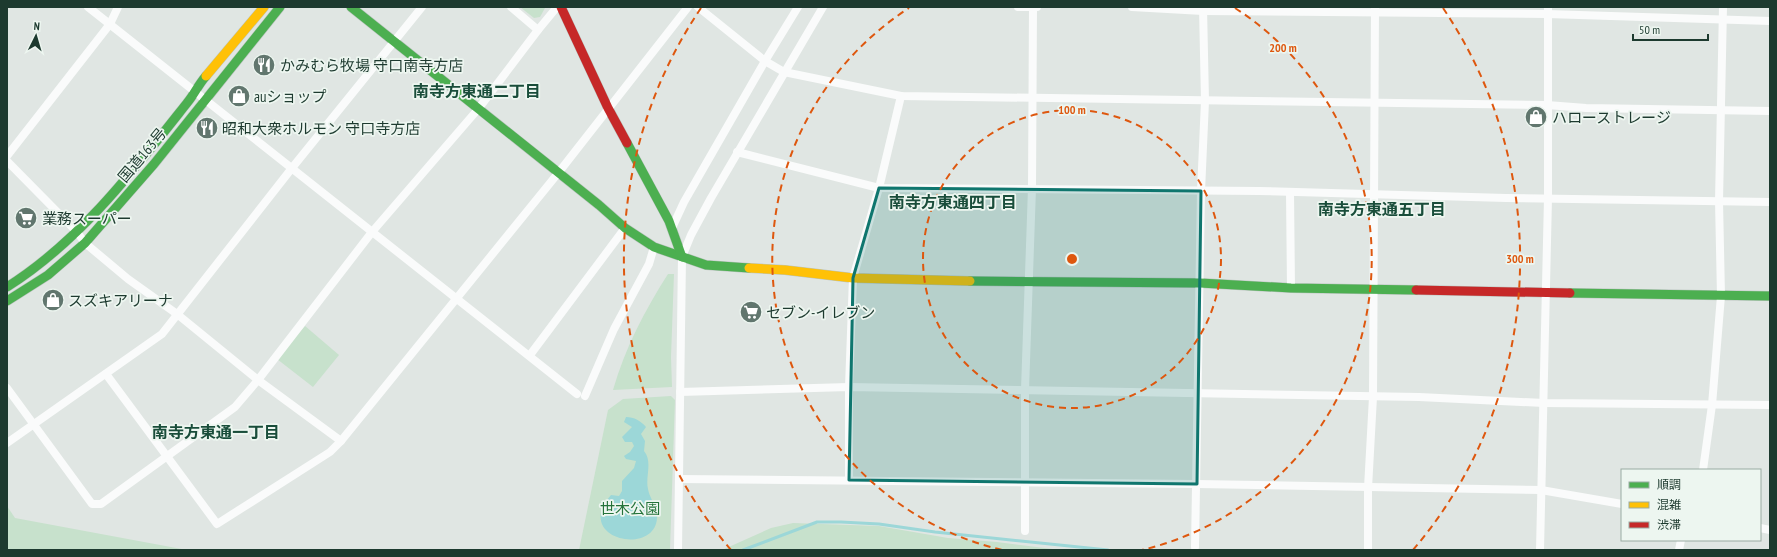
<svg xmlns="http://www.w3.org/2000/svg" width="1777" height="557" viewBox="0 0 1777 557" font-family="'PT Sans Narrow','Noto Sans JP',sans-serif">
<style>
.green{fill:#c7e1cc}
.water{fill:#9cd7d8}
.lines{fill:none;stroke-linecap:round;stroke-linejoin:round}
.stream{stroke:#9cd7d8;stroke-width:3}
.fast-casing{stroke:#b9c3be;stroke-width:10}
.slow-casing{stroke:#b9c3be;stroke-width:10}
.jam-casing{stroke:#b9c3be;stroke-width:10}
.street{stroke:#fafbfb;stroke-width:8}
.fast{stroke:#4caf50;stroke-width:9}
.slow{stroke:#ffc107;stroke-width:9}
.jam{stroke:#c62828;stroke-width:9}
.marked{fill:#0f766e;fill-opacity:0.2;stroke:#0f766e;stroke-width:3;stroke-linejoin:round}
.ring{fill:none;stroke:#de570e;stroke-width:2;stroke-dasharray:7 5}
.labels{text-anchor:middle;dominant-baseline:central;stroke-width:3.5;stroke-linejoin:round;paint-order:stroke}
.poi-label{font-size:15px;fill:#1d3a2f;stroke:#edf6f0;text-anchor:start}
.street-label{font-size:15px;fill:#1d3a2f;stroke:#edf6f0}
.park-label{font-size:15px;fill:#25733b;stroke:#edf6f0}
.neighbourhood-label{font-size:16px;font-weight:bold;fill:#194d3a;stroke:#edf6f0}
.centre{fill:#de570e;stroke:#edf6f0;stroke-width:2}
.ring-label{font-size:12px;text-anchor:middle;font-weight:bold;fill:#de570e;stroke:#edf6f0;stroke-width:3.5;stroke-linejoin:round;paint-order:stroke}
</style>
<rect width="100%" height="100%" fill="#e0e6e3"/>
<g class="green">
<polygon points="520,7 545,7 545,8 540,17 534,18"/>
<path d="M668,274H674L671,357L672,387L613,390C625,348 645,310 668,274Z"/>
<polygon points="305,326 339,355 313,387 277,359"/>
<polygon points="671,396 675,400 670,550 579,550 608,410 623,399"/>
<polygon points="7,506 15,518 187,550 7,550"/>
<polygon points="793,523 879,526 948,538 997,542 1061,550 722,550 771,528"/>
</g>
<path class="water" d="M626,417C634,417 641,421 646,427L641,434L645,441L644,451C653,462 645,477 648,489C650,500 658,507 657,518C655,557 572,539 611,495L619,496L622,491V481L634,468L636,461L626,459L624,456L630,452L634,446L632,442H625L622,437L632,427L624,422Z"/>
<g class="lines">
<polyline class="stream" points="743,550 817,522 841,522 879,524 935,532 1108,550"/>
<g class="fast-casing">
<g id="fast">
<polyline points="351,7 599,205 625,228 654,247 706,265 749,268"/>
<polyline points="627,143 669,221 682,257"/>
<polyline points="970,281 1200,283 1291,288 1416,290"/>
<path d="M7,287C80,241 134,170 187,103C194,95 198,85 206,76"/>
<polyline points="1570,293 1770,296"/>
<polyline points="7,301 48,275 85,243 154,164 280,7"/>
</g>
</g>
<g class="slow-casing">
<g id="slow">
<polyline points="206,76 264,7"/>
<polyline points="749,268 785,270 853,278 970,281"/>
</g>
</g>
<g class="jam-casing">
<g id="jam">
<polyline points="561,7 608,108 627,143"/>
<polyline points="1416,290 1570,293"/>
</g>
</g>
<g class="street">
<polyline points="88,7 577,394"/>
<polyline points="511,7 538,30"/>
<polyline points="698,7 765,61 784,72 901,96 1547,105 1586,108 1770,111"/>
<polyline points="1018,7 1037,7"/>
<polyline points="1132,7 1203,11 1547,14 1770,21"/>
<polyline points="737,152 879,188 1259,191 1506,198 1770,202"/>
<polyline points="7,156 110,24 118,7"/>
<polyline points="7,161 77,232 85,243 128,279 177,314 258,380 341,441"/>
<polyline points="1290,193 1291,288"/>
<polyline points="672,228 684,202 765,61 798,7"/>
<polyline points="530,355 625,228"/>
<polyline points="106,374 217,524 330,452 341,441 559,172 688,7"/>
<polyline points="7,388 92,504 101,504 235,407 258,380 372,232 479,108 538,30 557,7"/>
<polyline points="680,392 849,387 1419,397 1544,403 1770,405"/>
<polyline points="585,396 614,329 649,264 654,247"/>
<polyline points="7,443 162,334 292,168 422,7"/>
<polyline points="1703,470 1712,405 1721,296 1719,201 1723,7"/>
<polyline points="679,479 1197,484 1541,490 1622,504"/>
<polyline points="849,480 849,387 853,278 879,188 901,96"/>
<polyline points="1760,528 1770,530"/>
<polyline points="1025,531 1025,390 1032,188 1033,7"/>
<polyline points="1195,547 1201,191 1205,101 1203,7"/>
<polyline points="678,550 682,257 691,235 711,198 823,7"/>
<polyline points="1368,550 1368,488 1373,397 1375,7"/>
<polyline points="1540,550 1548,198 1548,7"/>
<polyline points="1679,550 1681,540"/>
</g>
<use href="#fast" class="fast"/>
<use href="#slow" class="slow"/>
<use href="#jam" class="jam"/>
</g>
<path class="marked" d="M879,188L1201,191L1197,484L849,480L853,278Z"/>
<g class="ring">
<circle cx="1072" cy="259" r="149"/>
<path d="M1002 550A299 299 0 0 1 909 8M1235 8A299 299 0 0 1 1142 550"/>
<path d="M731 550A448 448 0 0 1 701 8M1443 8A448 448 0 0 1 1413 550"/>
</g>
<defs>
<g id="restaurant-disc" transform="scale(1.15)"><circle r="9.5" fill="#61766e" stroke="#edf6f0"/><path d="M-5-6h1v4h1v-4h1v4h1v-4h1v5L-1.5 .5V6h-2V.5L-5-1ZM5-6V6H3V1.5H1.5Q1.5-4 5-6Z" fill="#fff"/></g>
<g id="shop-disc" transform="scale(1.15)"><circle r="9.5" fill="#61766e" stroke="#edf6f0"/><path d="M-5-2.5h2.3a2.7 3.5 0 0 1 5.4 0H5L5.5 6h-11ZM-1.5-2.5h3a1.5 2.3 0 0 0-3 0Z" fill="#fff"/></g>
<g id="supermarket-disc" transform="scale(1.15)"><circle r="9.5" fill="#61766e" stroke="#edf6f0"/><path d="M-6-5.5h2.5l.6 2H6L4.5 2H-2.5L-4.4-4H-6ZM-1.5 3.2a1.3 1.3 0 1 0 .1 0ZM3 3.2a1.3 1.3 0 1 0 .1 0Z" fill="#fff"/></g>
</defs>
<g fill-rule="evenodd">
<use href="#restaurant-disc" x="264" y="65"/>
<use href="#shop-disc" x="239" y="96"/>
<use href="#shop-disc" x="1536" y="117"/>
<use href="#restaurant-disc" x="207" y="128"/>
<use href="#supermarket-disc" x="26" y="218"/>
<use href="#shop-disc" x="53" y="300"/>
<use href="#supermarket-disc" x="751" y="312"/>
</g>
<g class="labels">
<g class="poi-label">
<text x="280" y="65">かみむら牧場 守口南寺方店</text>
<text x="254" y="96">auショップ</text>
<text x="1552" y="117">ハローストレージ</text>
<text x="222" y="128">昭和大衆ホルモン 守口寺方店</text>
<text x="42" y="218">業務スーパー</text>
<text x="68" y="300">スズキアリーナ</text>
<text x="766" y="312">セブン-イレブン</text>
</g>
<g class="street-label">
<text transform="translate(142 155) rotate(-50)">国道163号</text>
</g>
<g class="park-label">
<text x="630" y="508">世木公園</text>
</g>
<g class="neighbourhood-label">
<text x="477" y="91">南寺方東通二丁目</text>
<text x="953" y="202">南寺方東通四丁目</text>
<text x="1382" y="209">南寺方東通五丁目</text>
<text x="216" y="432">南寺方東通一丁目</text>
</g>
</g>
<circle cx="1072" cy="259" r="6" class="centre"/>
<g class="ring-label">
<text x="1283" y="52">200 m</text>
<text x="1072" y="114">100 m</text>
<text x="1520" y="263">300 m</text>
</g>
<rect width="1777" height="557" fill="none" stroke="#1d3a2f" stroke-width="16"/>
<rect x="1621" y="469" width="140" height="72" fill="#edf6f0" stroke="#9aaba3"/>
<rect x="1629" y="482" width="20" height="6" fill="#4caf50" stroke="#9aaba3"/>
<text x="1657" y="489" font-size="12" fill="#1d3a2f">順調</text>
<rect x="1629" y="502" width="20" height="6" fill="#ffc107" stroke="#9aaba3"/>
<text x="1657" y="509" font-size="12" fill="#1d3a2f">混雑</text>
<rect x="1629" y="522" width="20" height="6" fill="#c62828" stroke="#9aaba3"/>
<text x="1657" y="529" font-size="12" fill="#1d3a2f">渋滞</text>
<g transform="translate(36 36) rotate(5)" stroke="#edf6f0" stroke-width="3" paint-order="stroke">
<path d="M0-3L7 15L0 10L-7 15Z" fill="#1d3a2f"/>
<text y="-6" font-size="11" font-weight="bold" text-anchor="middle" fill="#1d3a2f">N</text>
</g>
<path d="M1633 34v6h75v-6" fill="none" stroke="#1d3a2f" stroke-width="2"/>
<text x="1639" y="34" font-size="12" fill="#1d3a2f" stroke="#edf6f0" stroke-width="3" paint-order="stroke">50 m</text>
</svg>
